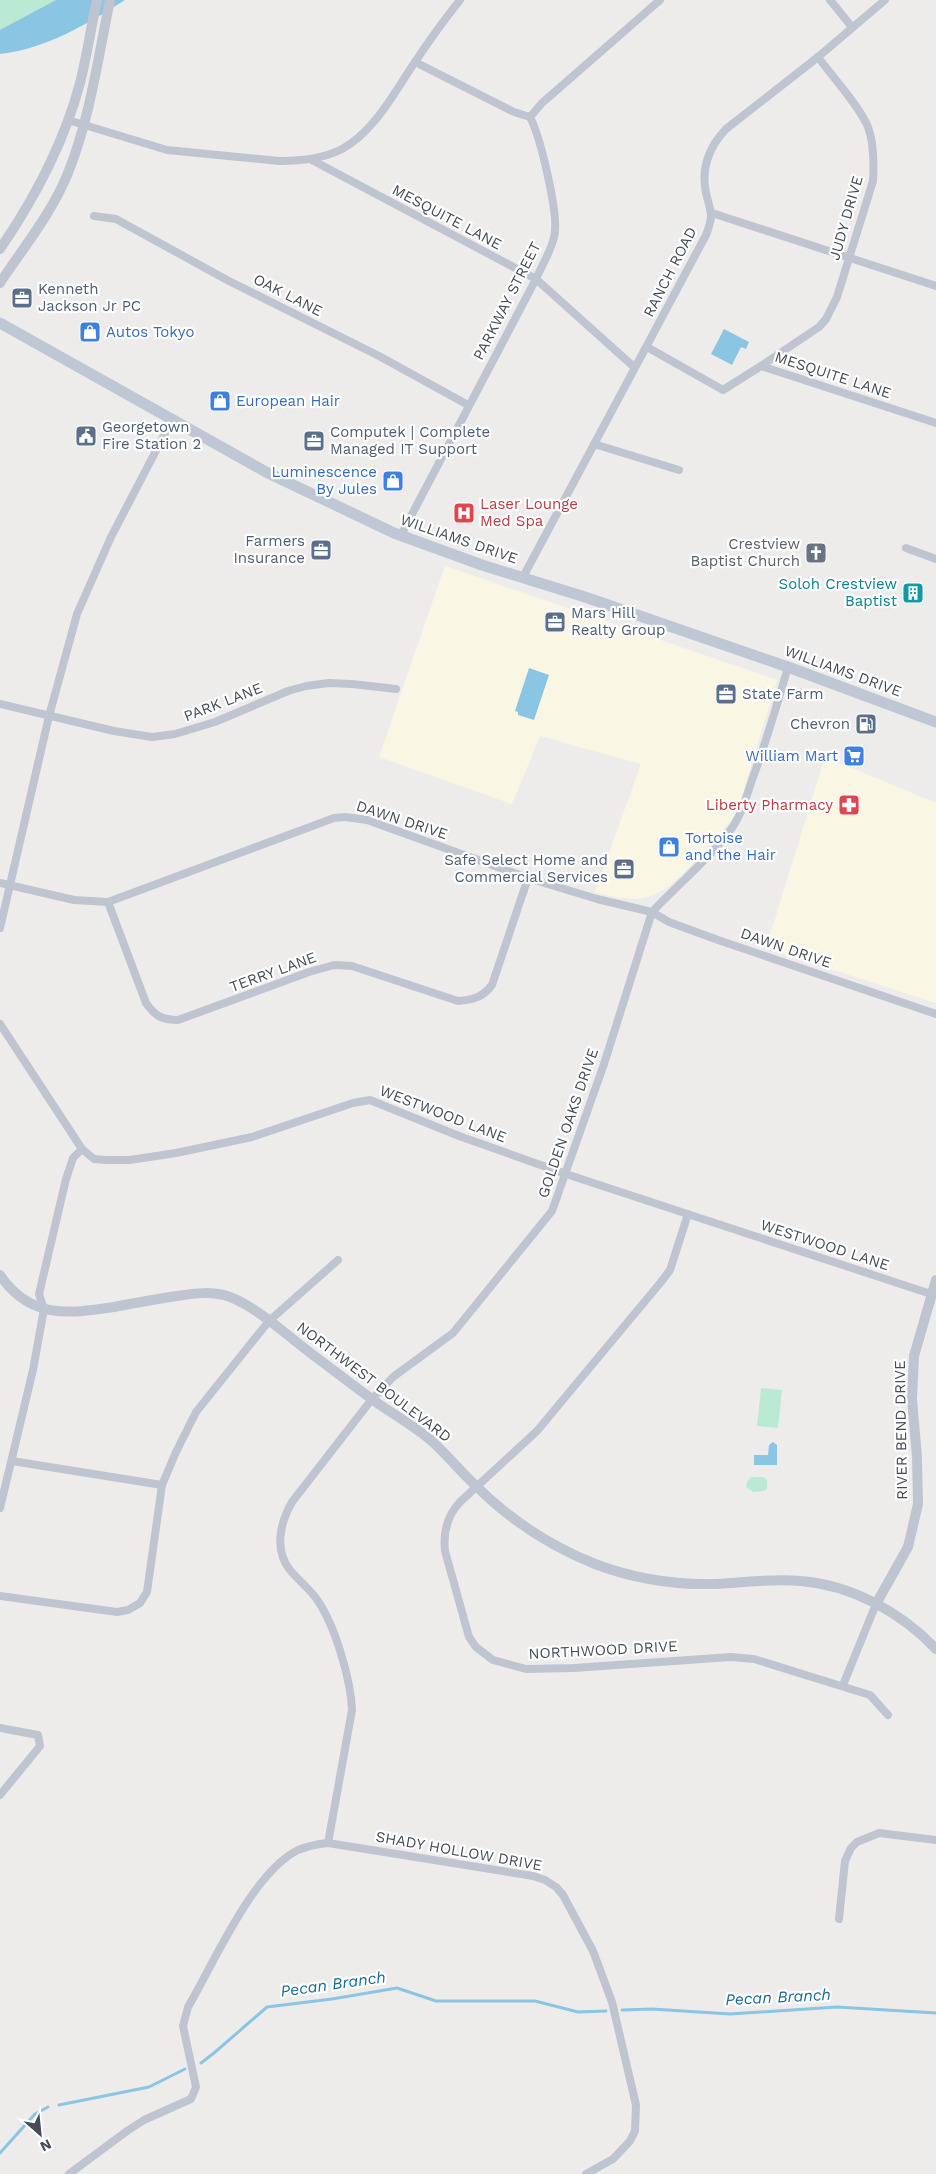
<svg xmlns="http://www.w3.org/2000/svg" width="936" height="2174" viewBox="0 0 936 2174" font-family="'Work Sans',sans-serif">
<style>
.commercial{fill:#faf6e4}
.green{fill:#bbead4}
.water{fill:#8bc5e4}
.lines{fill:none;stroke-linecap:round;stroke-linejoin:round}
.stream{stroke:#8bc5e4;stroke-width:3}
.minor{stroke:#bfc5d0;stroke-width:8}
.tertiary{stroke:#bfc5d0;stroke-width:10}
.secondary{stroke:#bfc6d4;stroke-width:11}
.labels{text-anchor:middle;dominant-baseline:central;stroke-width:4.5;stroke-linejoin:round;paint-order:stroke}
.street-label{font-size:15px;fill:#454c57;stroke:#fff}
.service-label{font-size:15px;fill:#4e5e75;stroke:#fff;text-anchor:start}
.shop-label{font-size:15px;fill:#366cbe;stroke:#fff;text-anchor:start}
.health-label{font-size:15px;fill:#be3a42;stroke:#fff;text-anchor:start}
.worship-label{font-size:15px;fill:#5b616d;stroke:#fff;text-anchor:end}
.culture-label{font-size:15px;fill:#0d838f;stroke:#fff;text-anchor:end}
.water-label{font-size:16px;font-style:italic;fill:#156b9a;stroke:#fff}
</style>
<rect width="100%" height="100%" fill="#eeeceb"/>
<g class="commercial">
<polygon points="445,566 777,680 738,809 731,821 682,875 665,889 653,895 640,899 619,898 595,892 641,764 540,736 512,804 379,757"/>
<polygon points="825,757 936,803 936,1003 766,948"/>
</g>
<g class="green">
<polygon points="0,0 60,0 0,33"/>
<polygon points="761,1388 782,1390 778,1428 757,1426"/>
<polygon points="751,1477 763,1477 767,1480 767,1489 764,1491 753,1492 746,1487 747,1482"/>
</g>
<g class="water">
<path d="M56,0H125C87,24 46,49 0,54V30Z"/>
<polygon points="724,329 749,342 746,349 741,347 732,365 711,354"/>
<polygon points="529,668 549,675 534,720 518,715 518,712 515,711"/>
<polygon points="773,1442 777,1445 777,1465 754,1465 754,1455 768,1455 769,1445"/>
</g>
<g class="lines">
<g class="stream">
<polyline points="622,2010 652,2009 730,2014 837,2007 936,2013"/>
<polyline points="201,2063 214,2053 267,2007 332,1999 397,1988 436,2001 535,2001 578,2012 606,2011"/>
<polyline points="59,2105 149,2087 185,2069"/>
<polyline points="0,2153 35,2114 48,2107"/>
</g>
<g class="minor">
<polyline points="830,0 852,27"/>
<polyline points="415,62 514,112 530,117"/>
<polyline points="530,117 542,103 660,0"/>
<path d="M68,120L167,150L279,161C301,161 323,159 342,149C375,131 395,91 415,62C429,41 444,20 460,0"/>
<polyline points="310,159 536,279 634,367"/>
<polyline points="712,213 936,286"/>
<polyline points="94,216 116,219 227,280 379,356 468,405"/>
<polyline points="647,347 723,390 761,366 936,423"/>
<path d="M761,366L819,327L826,319L837,297L873,181C874,164 874,143 868,127C861,108 831,75 818,57"/>
<polyline points="594,444 679,470"/>
<path d="M401,535L536,279C542,265 551,251 554,237C560,217 540,136 530,117"/>
<polyline points="906,548 936,559"/>
<path d="M523,577L706,235C714,214 711,214 706,193C701,169 709,147 726,129L818,57L885,0"/>
<polyline points="0,704 114,731 152,737 175,734 215,722 288,691 306,686 329,683 352,684 396,689"/>
<polyline points="0,883 74,900 108,902 334,818 345,817 367,820 528,878 597,899 652,912 669,922 718,940 936,1014"/>
<path d="M108,902L146,1003C155,1016 162,1020 178,1020L309,972L334,965L352,966L458,1001C473,1000 483,997 492,985L528,878"/>
<polyline points="0,928 49,716 77,614 111,537 173,418"/>
<polyline points="0,1024 82,1149 94,1159 106,1160 130,1160 176,1153 252,1137 353,1103 370,1100 459,1136 566,1174 931,1294"/>
<path d="M688,1214L670,1270L661,1282L537,1431L460,1502C447,1516 443,1533 445,1551L469,1637L476,1647L493,1660L526,1669L574,1668L731,1657L754,1659L870,1695L888,1715"/>
<polyline points="12,1461 162,1485"/>
<polyline points="0,1508 33,1370 44,1309 39,1294 66,1179 73,1158 82,1149"/>
<polyline points="0,1596 117,1612 128,1610 140,1603 147,1592 162,1485 176,1452 196,1412 269,1321 338,1260"/>
<polyline points="843,1685 876,1604"/>
<polyline points="0,1728 38,1735 40,1746 0,1795"/>
<path d="M328,1843L352,1710C351,1680 335,1626 318,1601C311,1590 299,1581 290,1570C274,1550 280,1523 292,1502L372,1399L393,1377L453,1333L552,1211L604,1064L652,912C677,885 706,862 729,832C741,817 746,798 752,780C766,743 777,705 788,667"/>
<polyline points="839,1919 845,1861 851,1848 857,1842 879,1833 936,1840"/>
<path d="M69,2174L127,2131L144,2120L191,2099L196,2087L183,2026L188,2007C214,1963 252,1873 298,1850C308,1846 318,1844 328,1843L533,1876L545,1880L556,1887L563,1895L593,1951L612,2002L636,2105L635,2131L630,2141L613,2159L586,2174"/>
</g>
<g class="tertiary">
<path d="M0,249C35,198 64,143 80,83C87,56 91,27 97,0"/>
<path d="M0,283C23,248 52,213 68,173C90,118 98,58 110,0"/>
<path d="M0,1275C30,1319 67,1314 114,1307C135,1303 156,1299 177,1296C195,1293 213,1291 230,1297C257,1307 290,1338 313,1355C332,1369 350,1383 369,1397C390,1413 414,1425 434,1443C448,1456 461,1472 475,1485C509,1519 550,1546 595,1564C632,1578 675,1585 715,1584C744,1583 772,1578 801,1581C851,1585 901,1612 936,1649"/>
<polyline points="876,1604 908,1547 918,1504 917,1457 912,1399 914,1356 936,1280"/>
</g>
<polyline class="secondary" points="0,323 266,472 394,533 482,565 588,598 788,667 936,722"/>
</g>
<defs>
<g id="office-square" transform="scale(1.125)"><rect x="-9" y="-9" width="18" height="18" rx="4" fill="#5c6f8a" stroke="#fff"/><path d="M-6-3h4V-5.5h4V-3h4V5H-6ZM-1-4.5V-3h2v-1.5ZM-6 0V1H6V0Z" fill="#fff"/></g>
<g id="shop-square" transform="scale(1.125)"><rect x="-9" y="-9" width="18" height="18" rx="4" fill="#3f7fe0" stroke="#fff"/><path d="M-5-2.5h2.3a2.7 3.5 0 0 1 5.4 0H5L5.5 6h-11ZM-1.5-2.5h3a1.5 2.3 0 0 0-3 0Z" fill="#fff"/></g>
<g id="civic-square" transform="scale(1.125)"><rect x="-9" y="-9" width="18" height="18" rx="4" fill="#5c6f8a" stroke="#fff"/><path d="M-.6-6.5H3V-4.5H.6V-3L4-1V1h2V6H-6V1h2V-1L-.6-3ZM-1.2 2.5V6h2.4V2.5Z" fill="#fff"/></g>
<g id="hospital-square" transform="scale(1.125)"><rect x="-9" y="-9" width="18" height="18" rx="4" fill="#e0444e" stroke="#fff"/><path d="M-5-5h3v3.5h4V-5h3V5h-3V1.5h-4V5h-3Z" fill="#fff"/></g>
<g id="church-square" transform="scale(1.125)"><rect x="-9" y="-9" width="18" height="18" rx="4" fill="#6b7280" stroke="#fff"/><path d="M-1.2-6h2.4v3.5h3.3v2.4h-3.3V6h-2.4V-.1h-3.3v-2.4h3.3Z" fill="#fff"/></g>
<g id="building-square" transform="scale(1.125)"><rect x="-9" y="-9" width="18" height="18" rx="4" fill="#0f9aa8" stroke="#fff"/><path d="M-4-6H4V6H1V3H-1V6H-4ZM-2.5-4.3h1.7v1.8h-1.7ZM.8-4.3h1.7v1.8H.8ZM-2.5-1h1.7V.8h-1.7ZM.8-1h1.7V.8H.8Z" fill="#fff"/></g>
<g id="fuel-square" transform="scale(1.125)"><rect x="-9" y="-9" width="18" height="18" rx="4" fill="#5c6f8a" stroke="#fff"/><path d="M-5.5-6h7V0h2V4h1.3V-2.5L3-4.5l.8-.8L6-3V5H2.5V1h-1V6h-7ZM-4.2-4.7v3.2H.2V-4.7Z" fill="#fff"/></g>
<g id="supermarket-square" transform="scale(1.125)"><rect x="-9" y="-9" width="18" height="18" rx="4" fill="#3f7fe0" stroke="#fff"/><path d="M-6-5.5h2.5l.6 2H6L4.5 2H-2.5L-4.4-4H-6ZM-1.5 3.2a1.3 1.3 0 1 0 .1 0ZM3 3.2a1.3 1.3 0 1 0 .1 0Z" fill="#fff"/></g>
<g id="pharmacy-square" transform="scale(1.125)"><rect x="-9" y="-9" width="18" height="18" rx="4" fill="#e0444e" stroke="#fff"/><path d="M-2-6h4v4h4v4h-4v4h-4v-4h-4v-4h4Z" fill="#fff"/></g>
</defs>
<g fill-rule="evenodd">
<use href="#office-square" x="22" y="298"/>
<use href="#shop-square" x="90" y="332"/>
<use href="#shop-square" x="220" y="401"/>
<use href="#civic-square" x="86" y="436"/>
<use href="#office-square" x="314" y="441"/>
<use href="#shop-square" x="393" y="481"/>
<use href="#hospital-square" x="464" y="513"/>
<use href="#office-square" x="321" y="550"/>
<use href="#church-square" x="816" y="553"/>
<use href="#building-square" x="913" y="593"/>
<use href="#office-square" x="555" y="622"/>
<use href="#office-square" x="726" y="694"/>
<use href="#fuel-square" x="866" y="724"/>
<use href="#supermarket-square" x="854" y="756"/>
<use href="#pharmacy-square" x="849" y="805"/>
<use href="#shop-square" x="669" y="847"/>
<use href="#office-square" x="624" y="869"/>
</g>
<g class="labels">
<g class="street-label">
<text transform="translate(447 217) rotate(28)">MESQUITE LANE</text>
<text transform="translate(846 218) rotate(-74)">JUDY DRIVE</text>
<text transform="translate(670 272) rotate(-63)">RANCH ROAD</text>
<text transform="translate(288 295) rotate(27)">OAK LANE</text>
<text transform="translate(507 301) rotate(-63)">PARKWAY STREET</text>
<text transform="translate(833 375) rotate(18)">MESQUITE LANE</text>
<text transform="translate(459 539) rotate(19)">WILLIAMS DRIVE</text>
<text transform="translate(843 671) rotate(20)">WILLIAMS DRIVE</text>
<text transform="translate(223 702) rotate(-21)">PARK LANE</text>
<text transform="translate(402 820) rotate(18)">DAWN DRIVE</text>
<text transform="translate(786 948) rotate(19)">DAWN DRIVE</text>
<text transform="translate(273 972) rotate(-20)">TERRY LANE</text>
<text transform="translate(443 1114) rotate(21)">WESTWOOD LANE</text>
<text transform="translate(568 1123) rotate(-71)">GOLDEN OAKS DRIVE</text>
<text transform="translate(825 1245) rotate(18)">WESTWOOD LANE</text>
<text transform="translate(374 1382) rotate(37)">NORTHWEST BOULEVARD</text>
<text transform="translate(901 1430) rotate(-91)">RIVER BEND DRIVE</text>
<text transform="translate(603 1650) rotate(-3)">NORTHWOOD DRIVE</text>
<text transform="translate(459 1851) rotate(10)">SHADY HOLLOW DRIVE</text>
</g>
<g class="service-label">
<text x="38" y="289">Kenneth<tspan x="38" dy="17">Jackson Jr PC</tspan></text>
<text x="102" y="427">Georgetown<tspan x="102" dy="17">Fire Station 2</tspan></text>
<text x="330" y="432">Computek | Complete<tspan x="330" dy="17">Managed IT Support</tspan></text>
<text x="305" y="541" text-anchor="end">Farmers<tspan x="305" dy="17">Insurance</tspan></text>
<text x="571" y="613">Mars Hill<tspan x="571" dy="17">Realty Group</tspan></text>
<text x="742" y="694">State Farm</text>
<text x="850" y="724" text-anchor="end">Chevron</text>
<text x="608" y="860" text-anchor="end">Safe Select Home and<tspan x="608" dy="17">Commercial Services</tspan></text>
</g>
<g class="shop-label">
<text x="106" y="332">Autos Tokyo</text>
<text x="236" y="401">European Hair</text>
<text x="377" y="472" text-anchor="end">Luminescence<tspan x="377" dy="17">By Jules</tspan></text>
<text x="838" y="756" text-anchor="end">William Mart</text>
<text x="685" y="838">Tortoise<tspan x="685" dy="17">and the Hair</tspan></text>
</g>
<g class="health-label">
<text x="480" y="504">Laser Lounge<tspan x="480" dy="17">Med Spa</tspan></text>
<text x="833" y="805" text-anchor="end">Liberty Pharmacy</text>
</g>
<g class="worship-label">
<text x="800" y="544">Crestview<tspan x="800" dy="17">Baptist Church</tspan></text>
</g>
<g class="culture-label">
<text x="897" y="584">Soloh Crestview<tspan x="897" dy="17">Baptist</tspan></text>
</g>
<g class="water-label">
<text transform="translate(333 1984) rotate(-8)">Pecan Branch</text>
<text transform="translate(778 1997) rotate(-3)">Pecan Branch</text>
</g>
</g>
<g transform="translate(40 2134) rotate(153)" stroke="#ffffff" stroke-width="4" paint-order="stroke">
<path d="M0-4L9 19L0 12L-9 19Z" fill="#454c57"/>
<text y="-8" font-size="14" font-weight="bold" text-anchor="middle" fill="#454c57">N</text>
</g>
</svg>
